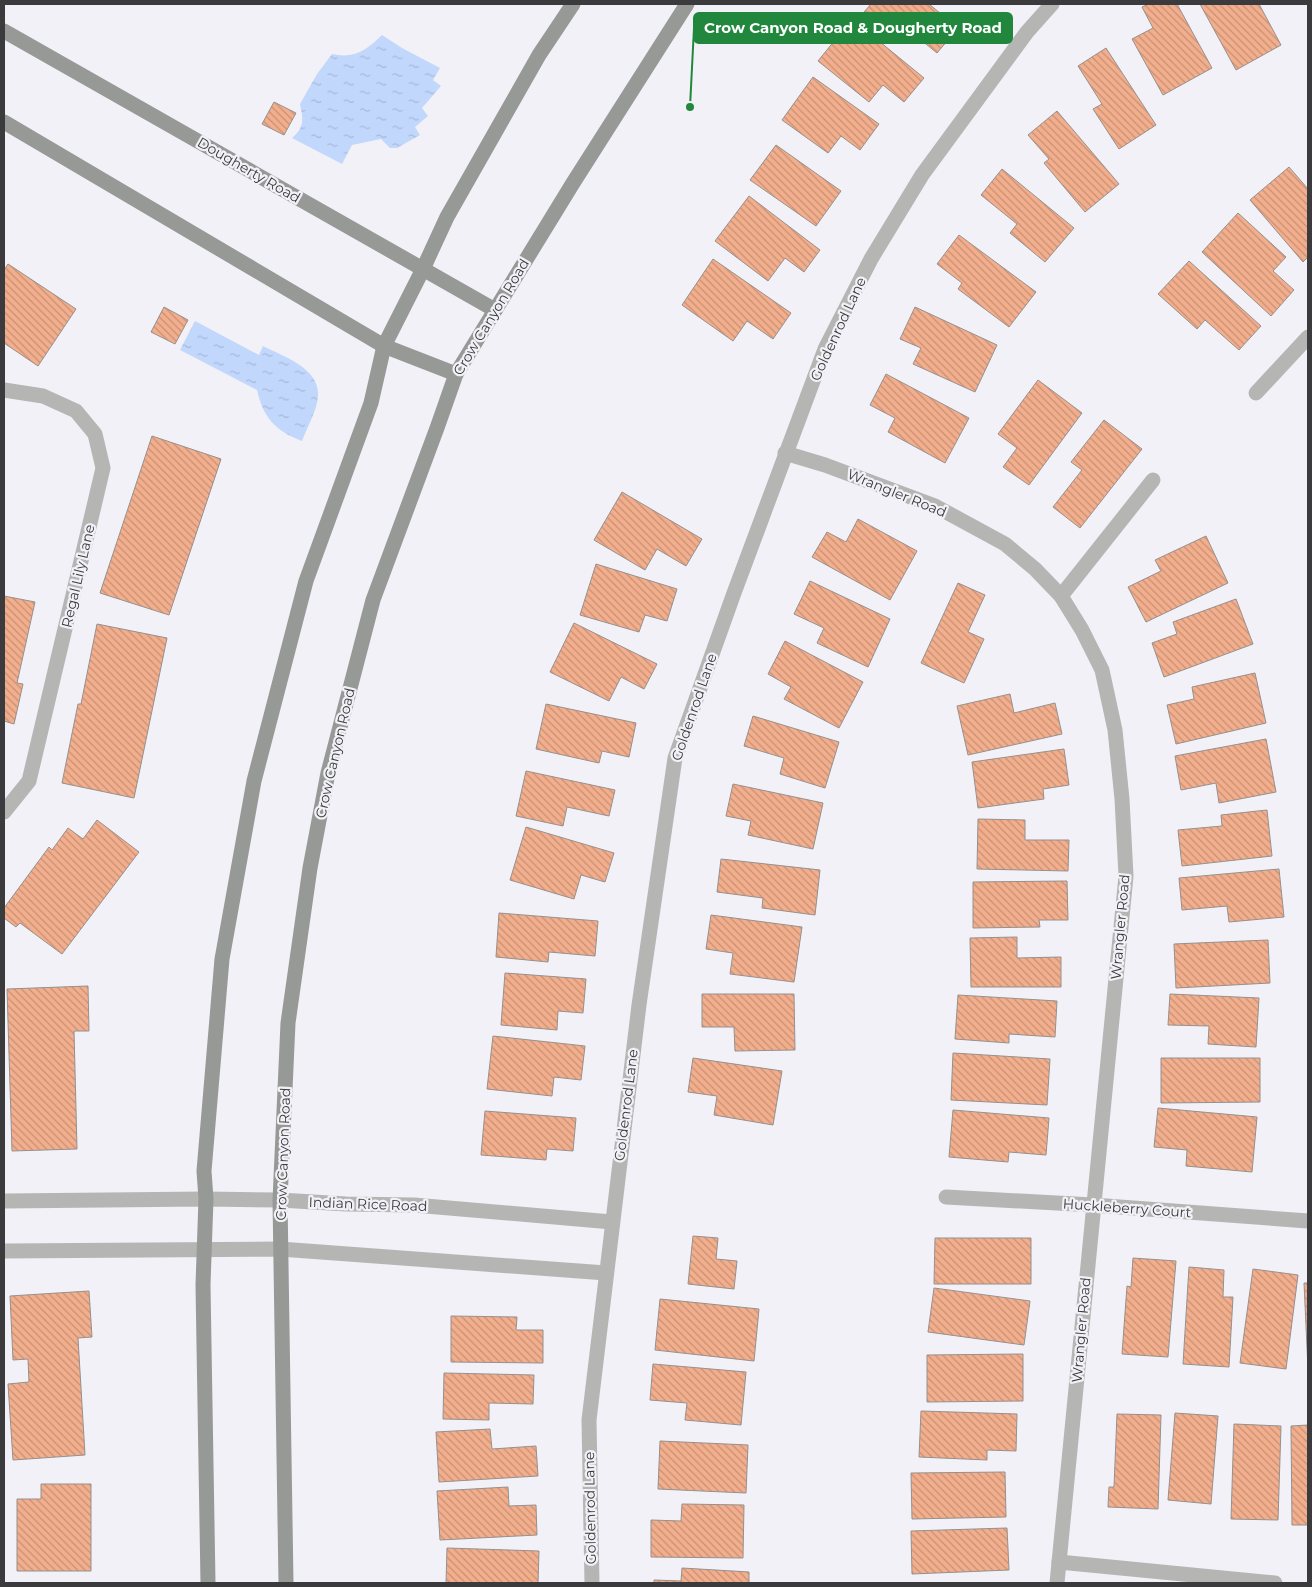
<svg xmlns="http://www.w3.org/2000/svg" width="1312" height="1587" viewBox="0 0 1312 1587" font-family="Montserrat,sans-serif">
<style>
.water{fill:url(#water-ripples)}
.building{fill:url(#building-back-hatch);stroke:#96908e}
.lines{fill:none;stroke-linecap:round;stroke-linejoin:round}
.lane{stroke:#b5b6b4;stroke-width:15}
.street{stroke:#b5b6b4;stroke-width:15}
.secondary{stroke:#979996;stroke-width:15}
.labels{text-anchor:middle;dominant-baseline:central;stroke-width:4.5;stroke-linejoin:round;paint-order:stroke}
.street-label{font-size:14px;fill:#3b3b3d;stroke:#f2f1f7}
.leader{fill:none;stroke:#20873c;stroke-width:2}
.callout-dot{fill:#20873c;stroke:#f2f1f7;stroke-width:2}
.callout{fill:#20873c;stroke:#20873c;stroke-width:2}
.callout-label{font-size:15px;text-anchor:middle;font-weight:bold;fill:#fff}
</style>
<defs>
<pattern id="water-ripples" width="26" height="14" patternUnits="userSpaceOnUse" patternTransform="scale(1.25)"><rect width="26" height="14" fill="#c2d7fc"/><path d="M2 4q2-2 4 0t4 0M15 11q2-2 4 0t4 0" fill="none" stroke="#a8b9d9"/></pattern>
<pattern id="building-back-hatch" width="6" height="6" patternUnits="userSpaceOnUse" patternTransform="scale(1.25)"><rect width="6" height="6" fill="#f3af8d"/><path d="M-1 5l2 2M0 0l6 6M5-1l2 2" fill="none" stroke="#c69074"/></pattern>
</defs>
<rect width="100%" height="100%" fill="#f2f1f7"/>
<g class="water">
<path d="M382,35L402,48L440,68L433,80L441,86L422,108L428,116L415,127L420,135L397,148H390L381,139L352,145L342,164L292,138C305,127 303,119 300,104L317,74L332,54C354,59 367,50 382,35Z"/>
<path d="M195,321L259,355L263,346C284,357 320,368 318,396C317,411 307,427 302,441C275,431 263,417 257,390L180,350Z"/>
</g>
<g class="building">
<polygon points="871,4 929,4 958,28 937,53 910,31 901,42 864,12"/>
<polygon points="1149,4 1177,4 1212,68 1163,95 1132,39 1153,28 1142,7"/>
<polygon points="1200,4 1259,4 1281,45 1236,70"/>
<polygon points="852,19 924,78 904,102 883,85 869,102 818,61"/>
<polygon points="1106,48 1156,125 1119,149 1093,109 1102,104 1078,66"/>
<polygon points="813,77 879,124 860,150 841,136 828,153 782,120"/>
<polygon points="274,102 296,113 284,135 262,124"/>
<polygon points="1057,111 1119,184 1085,212 1044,163 1049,159 1028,135"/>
<polygon points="776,145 841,191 816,226 750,180"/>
<polygon points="1289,167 1308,189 1308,257 1303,262 1250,200"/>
<polygon points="1002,169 1074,228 1045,262 1010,233 1017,224 981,195"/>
<polygon points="749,196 820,250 804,272 785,258 768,281 715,241"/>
<polygon points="1238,213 1286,257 1273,271 1294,290 1271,316 1202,252"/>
<polygon points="959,235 1036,292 1009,327 958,289 962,283 937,264"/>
<polygon points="713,259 791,313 773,339 747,321 733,341 682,305"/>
<polygon points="1189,261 1261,326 1239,350 1205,320 1197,329 1158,294"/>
<polygon points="8,264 76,309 38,366 4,343 4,270"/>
<polygon points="164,307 188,320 175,344 151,332"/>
<polygon points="915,307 997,345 975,392 913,364 921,348 900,339"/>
<polygon points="886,374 969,418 945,463 888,432 895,418 870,405"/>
<polygon points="1038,380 1082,413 1029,485 1003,467 1017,448 998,434"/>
<polygon points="1104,420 1142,449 1080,528 1053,507 1082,470 1071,462"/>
<polygon points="152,436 221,459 169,615 100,593"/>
<polygon points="622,492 702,539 686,566 657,549 645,570 594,540"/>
<polygon points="858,519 917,551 890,600 812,557 827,532 846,542"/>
<polygon points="1206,536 1228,583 1146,622 1128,587 1161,571 1155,560"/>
<polygon points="596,564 677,589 667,621 645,615 639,632 580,615"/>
<polygon points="810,581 890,619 868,667 817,643 824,628 794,614"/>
<polygon points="958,583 985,595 968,632 984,639 964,683 921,663"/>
<polygon points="4,596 35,602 17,683 23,684 14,724 4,721"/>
<polygon points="1236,599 1253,644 1164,677 1152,643 1177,634 1173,622"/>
<polygon points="574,623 657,664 644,689 621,677 609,701 550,672"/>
<polygon points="97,624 167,638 134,798 62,783 78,704 81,704"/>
<polygon points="785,641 863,682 839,728 784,699 791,687 768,674"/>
<polygon points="1255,673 1266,723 1176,744 1167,705 1194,699 1192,687"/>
<polygon points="1010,694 1014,713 1055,703 1062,734 968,755 957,706"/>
<polygon points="546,704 636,723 629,757 602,751 599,763 536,749"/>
<polygon points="753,716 839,742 825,788 780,774 784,758 744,746"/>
<polygon points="1266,739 1276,792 1219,803 1216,783 1181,790 1175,756"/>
<polygon points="1064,749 1069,785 1043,789 1044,799 978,808 972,762"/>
<polygon points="526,771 615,790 609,816 567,807 563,826 516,816"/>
<polygon points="733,784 823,803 813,849 748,835 751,821 726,816"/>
<polygon points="1267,810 1272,856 1182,866 1178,830 1222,826 1221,815"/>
<polygon points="978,819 1025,820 1025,840 1069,840 1068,871 977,869"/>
<polygon points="97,820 139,852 62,954 20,923 16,927 4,918 4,908 49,847 52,850 68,828 83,839"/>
<polygon points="526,827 614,853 605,882 581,875 574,899 510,880"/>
<polygon points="721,859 820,870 815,915 762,908 763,898 717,892"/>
<polygon points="1279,869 1284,917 1229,922 1227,906 1182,910 1179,878"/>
<polygon points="1067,881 1068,920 1039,920 1040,927 973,928 973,882"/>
<polygon points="499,913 598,921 595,956 549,952 548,962 496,957"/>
<polygon points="711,915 802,927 794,982 730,974 733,953 706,949"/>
<polygon points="1017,937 1017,958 1061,957 1061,987 971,987 970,938"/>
<polygon points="1268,940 1270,983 1176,988 1174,944"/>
<polygon points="505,973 586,979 583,1013 558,1011 557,1030 501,1025"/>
<polygon points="88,986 89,1031 74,1031 77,1149 12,1151 7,989"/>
<polygon points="702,994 794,994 795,1050 735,1051 734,1027 702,1027"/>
<polygon points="1170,994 1259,998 1256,1047 1208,1044 1209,1026 1168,1025"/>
<polygon points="958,995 1057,1001 1055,1037 1009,1034 1009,1043 955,1039"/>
<polygon points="493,1036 585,1046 581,1080 554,1077 552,1096 487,1089"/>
<polygon points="953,1053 1050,1059 1047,1105 951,1100"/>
<polygon points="693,1058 782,1071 773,1125 714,1115 717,1096 688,1092"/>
<polygon points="1161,1058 1260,1058 1260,1102 1161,1103"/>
<polygon points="1158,1108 1257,1117 1252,1172 1186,1166 1187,1150 1154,1147"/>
<polygon points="953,1110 1049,1118 1046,1155 1009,1152 1008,1162 949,1157"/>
<polygon points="485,1111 576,1118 573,1151 547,1149 546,1160 481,1155"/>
<polygon points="693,1236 718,1238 716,1259 737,1261 734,1289 688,1284"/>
<polygon points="935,1238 1031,1238 1031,1284 934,1284"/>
<polygon points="1133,1258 1176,1261 1168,1357 1122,1354 1127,1286 1131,1287"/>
<polygon points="1189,1267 1224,1270 1223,1297 1233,1297 1229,1367 1183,1364"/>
<polygon points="1253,1269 1298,1275 1286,1369 1240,1363"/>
<polygon points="1304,1283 1308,1283 1308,1369"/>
<polygon points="934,1288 1030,1301 1024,1345 928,1332"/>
<polygon points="89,1291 92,1337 78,1338 85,1455 13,1460 8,1384 29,1382 28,1359 13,1360 10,1296"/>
<polygon points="660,1299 759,1309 754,1361 655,1350"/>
<polygon points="451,1316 517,1317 516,1330 543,1330 543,1363 451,1362"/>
<polygon points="1023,1354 1023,1401 927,1402 927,1355"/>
<polygon points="653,1364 746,1372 741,1425 685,1420 687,1403 650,1400"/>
<polygon points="444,1373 534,1375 533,1404 489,1403 489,1420 443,1419"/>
<polygon points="921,1411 1017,1414 1016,1451 987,1450 987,1460 919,1457"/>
<polygon points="1175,1413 1218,1416 1211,1504 1168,1500"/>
<polygon points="1117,1414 1161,1415 1158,1509 1108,1507 1109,1487 1114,1487"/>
<polygon points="1234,1424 1281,1426 1278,1520 1231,1519"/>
<polygon points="1308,1425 1308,1525 1292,1525 1291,1426"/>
<polygon points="490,1429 492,1449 536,1446 538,1476 439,1482 436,1432"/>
<polygon points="660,1441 748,1445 746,1493 658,1489"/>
<polygon points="1005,1472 1006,1517 912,1519 911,1473"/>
<polygon points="41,1484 91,1484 91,1571 17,1571 17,1499 41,1499"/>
<polygon points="508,1487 509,1506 536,1505 537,1535 440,1540 437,1491"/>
<polygon points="682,1504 744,1505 743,1558 651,1557 651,1520 681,1521"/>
<polygon points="1007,1528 1009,1570 912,1574 911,1531"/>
<polygon points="447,1548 539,1551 538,1583 446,1583"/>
<polygon points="682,1568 749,1572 749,1583 654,1583 654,1580 681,1581"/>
</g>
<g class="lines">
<g class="lane">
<polyline points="1256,393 1308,337"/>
<polyline points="1061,596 1153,480"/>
<polyline points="946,1197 1093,1205 1308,1221"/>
</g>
<g class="street">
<polyline points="4,390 43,396 76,411 95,434 103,468 29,781 4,812"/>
<polyline points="785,453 825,465 935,506 1005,544 1035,569 1061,596 1082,630 1102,670 1115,730 1122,799 1126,876 1057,1583"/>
<polyline points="4,1201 206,1199 280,1200 346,1204 414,1205 612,1222"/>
<polyline points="4,1251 280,1249 606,1273"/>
<polyline points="1059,1562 1275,1583"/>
<polyline points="592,1583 589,1420 639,1005 675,758 734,593 825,349 871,259 922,175 1027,32 1052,4"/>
</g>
<g class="secondary">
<polyline points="4,31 495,310"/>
<polyline points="4,122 384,346 456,374"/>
<polyline points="208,1583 203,1285 206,1199 204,1171 222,959 254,781 306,581 371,403 384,346 423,269 447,217 539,55 573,4"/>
<polyline points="286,1583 280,1200 288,1023 310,868 328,773 373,600 437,428 456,374 573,183 687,4"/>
</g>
</g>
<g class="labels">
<g class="street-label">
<text transform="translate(249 170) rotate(30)">Dougherty Road</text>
<text transform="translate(491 317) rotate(-59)">Crow Canyon Road</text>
<text transform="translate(838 329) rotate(-65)">Goldenrod Lane</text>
<text transform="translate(897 493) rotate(22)">Wrangler Road</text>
<text transform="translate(78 576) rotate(-77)">Regal Lily Lane</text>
<text transform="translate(694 707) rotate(-71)">Goldenrod Lane</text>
<text transform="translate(335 753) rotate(-77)">Crow Canyon Road</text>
<text transform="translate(1120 927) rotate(-85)">Wrangler Road</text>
<text transform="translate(626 1105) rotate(-83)">Goldenrod Lane</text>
<text transform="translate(283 1154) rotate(-88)">Crow Canyon Road</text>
<text transform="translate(368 1204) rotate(2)">Indian Rice Road</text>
<text transform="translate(1127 1208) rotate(4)">Huckleberry Court</text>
<text transform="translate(1081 1330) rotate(-85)">Wrangler Road</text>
<text transform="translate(590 1508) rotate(-91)">Goldenrod Lane</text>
</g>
</g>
<path class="leader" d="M690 107L694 28"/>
<circle class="callout-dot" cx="690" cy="107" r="5"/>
<rect class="callout" x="694" y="13" width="318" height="30" rx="5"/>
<g class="callout-label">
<text x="853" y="33">Crow Canyon Road &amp; Dougherty Road</text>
</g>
<rect width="1312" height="1587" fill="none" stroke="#3b3b3d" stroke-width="10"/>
</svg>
